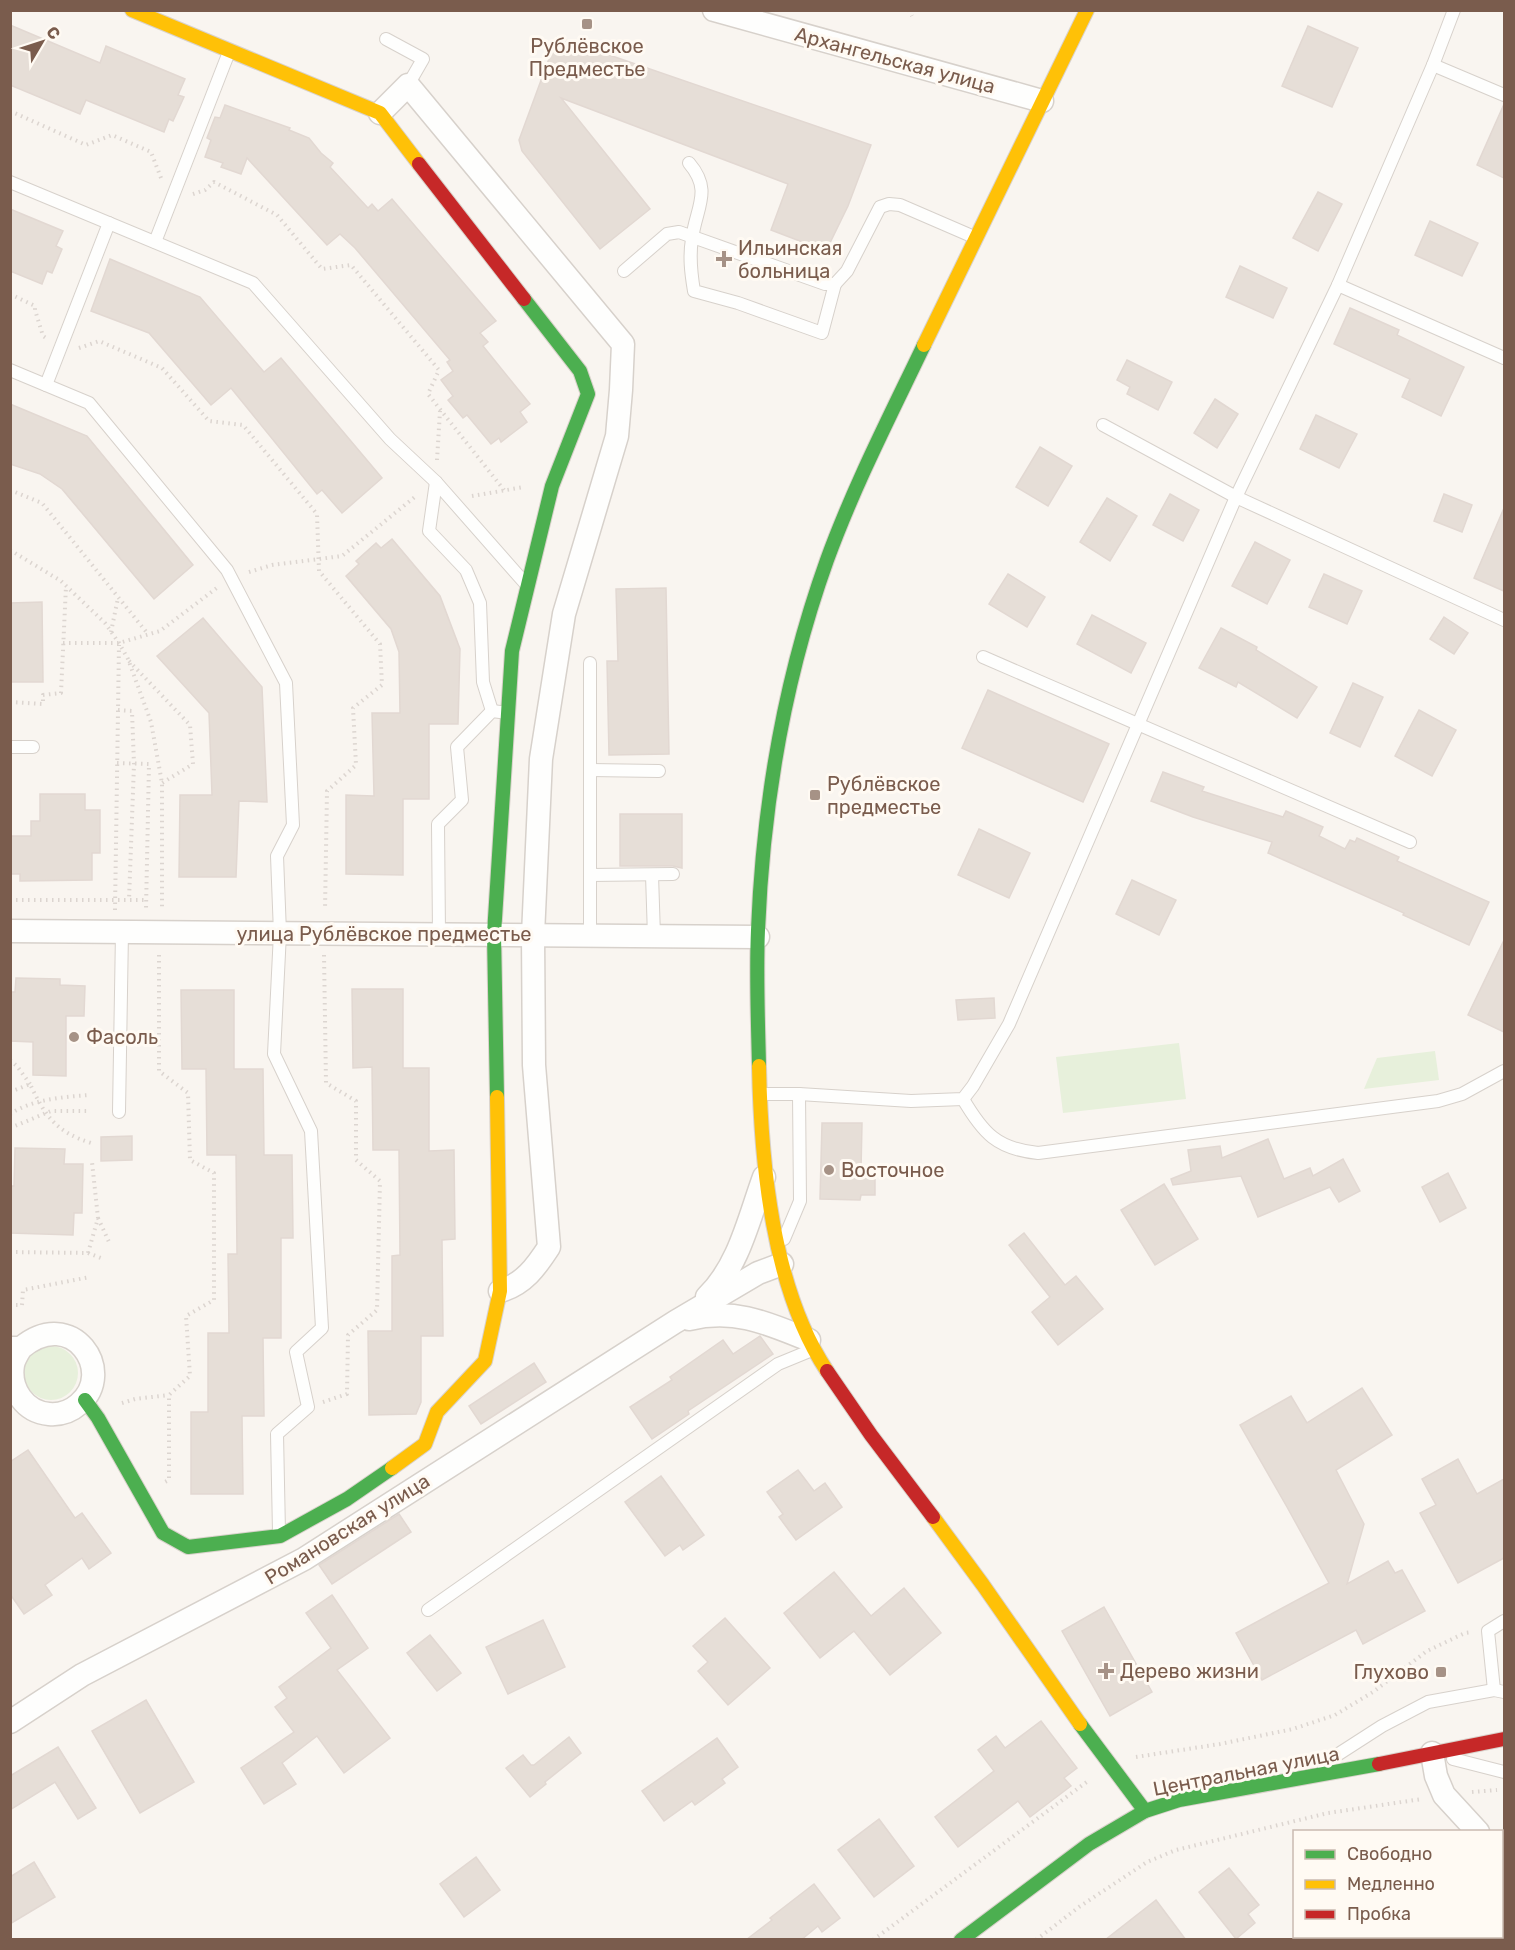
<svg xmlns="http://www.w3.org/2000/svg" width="1515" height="1950" viewBox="0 0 1515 1950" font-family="Rubik,sans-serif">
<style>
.green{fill:#e7f0db}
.building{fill:#e6ded7;stroke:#e2d8d2;stroke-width:1.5}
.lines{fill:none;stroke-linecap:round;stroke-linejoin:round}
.lane-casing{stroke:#d7d1cb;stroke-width:14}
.street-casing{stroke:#d7d1cb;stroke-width:25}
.fast-casing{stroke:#d9d2cb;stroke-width:16}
.slow-casing{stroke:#d9d2cb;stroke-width:16}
.jam-casing{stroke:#d9d2cb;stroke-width:16}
.path{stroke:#dcd5d0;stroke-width:4;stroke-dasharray:1.5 4.5;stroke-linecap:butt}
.lane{stroke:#fefefd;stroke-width:12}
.street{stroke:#fefefd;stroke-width:22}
.fast{stroke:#4caf50;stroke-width:14}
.slow{stroke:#ffc107;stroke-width:14}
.jam{stroke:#c62828;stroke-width:14}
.poi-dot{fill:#a69286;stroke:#fffaf3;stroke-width:2}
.labels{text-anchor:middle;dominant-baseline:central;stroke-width:6;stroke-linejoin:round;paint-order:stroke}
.poi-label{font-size:20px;fill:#7a5c4d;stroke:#fffaf3;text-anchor:start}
.street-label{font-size:20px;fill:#7a5c4d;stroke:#fffaf3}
</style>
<rect width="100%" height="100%" fill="#f9f5f0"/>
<g class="green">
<polygon points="1179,1043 1186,1099 1063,1113 1056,1057"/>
<polygon points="1435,1051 1439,1080 1364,1089 1377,1058"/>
<circle cx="51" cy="1373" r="27"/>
</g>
<g class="building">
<polygon points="10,25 100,63 106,46 185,79 178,95 184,97 173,121 169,119 164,132 86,100 80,114 10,85"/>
<polygon points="1308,26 1358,48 1332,107 1282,86"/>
<polygon points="557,37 871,145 848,206 826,251 771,230 788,184 561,98 650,209 600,249 522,151 519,140"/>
<polygon points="1504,104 1504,178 1477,165"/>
<polygon points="225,105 290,128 289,130 309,138 321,153 333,163 330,167 368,208 372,204 378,211 392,199 496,321 480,333 488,342 483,346 530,404 520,412 527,422 501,442 499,438 491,444 467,415 463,418 448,400 453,396 441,380 453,371 447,362 450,360 355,248 340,234 327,245 247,158 241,174 221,167 223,163 205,157 211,140 207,138 215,117 220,118"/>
<polygon points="1318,192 1342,204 1318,251 1293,238"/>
<polygon points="10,209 63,231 56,246 62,249 52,273 47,271 42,284 10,271"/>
<polygon points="1430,221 1478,243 1462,276 1415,255"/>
<polygon points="110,259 200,297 264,372 281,358 382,478 342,513 322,490 317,494 231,388 211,405 149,333 91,311"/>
<polygon points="1240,266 1287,288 1273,318 1226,297"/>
<polygon points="1350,308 1399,330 1397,335 1464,367 1441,416 1402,397 1410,379 1334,344"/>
<polygon points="1127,360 1172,382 1158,410 1127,394 1130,387 1117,380"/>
<polygon points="1215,399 1238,414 1217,448 1194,433"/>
<polygon points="10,404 87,436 193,565 154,599 62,489 40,474 10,464"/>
<polygon points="1316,415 1357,434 1339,468 1300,449"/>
<polygon points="1040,447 1072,466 1048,506 1016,487"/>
<polygon points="1170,494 1199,510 1183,541 1153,525"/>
<polygon points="1444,494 1472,505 1462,532 1434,521"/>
<polygon points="1107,498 1137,516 1110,561 1080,542"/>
<polygon points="1504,508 1504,591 1474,578"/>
<polygon points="392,539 440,596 460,649 458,724 429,724 429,799 403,799 403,875 346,874 346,795 374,796 372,713 400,713 399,652 391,629 346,576 359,564 356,561 376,543 381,548"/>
<polygon points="1255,542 1290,560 1267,604 1232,586"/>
<polygon points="1008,574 1045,597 1027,627 989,604"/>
<polygon points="1324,574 1362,591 1347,624 1309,607"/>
<polygon points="666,588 669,754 609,755 607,661 618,661 616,589"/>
<polygon points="42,602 43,682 10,682 10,603"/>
<polygon points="1092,615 1146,643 1131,673 1077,644"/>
<polygon points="1444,617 1468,633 1454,654 1430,639"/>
<polygon points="203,618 262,687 267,802 239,801 236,877 179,877 180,795 212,795 209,713 157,656"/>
<polygon points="1221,628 1257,647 1256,650 1317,687 1297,718 1238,682 1236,687 1199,668"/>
<polygon points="1353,683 1383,697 1360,747 1330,733"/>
<polygon points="988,690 1109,744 1083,802 962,748"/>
<polygon points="1419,710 1456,730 1432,776 1395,756"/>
<polygon points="1163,772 1204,787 1202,791 1283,817 1286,811 1323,827 1319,836 1345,849 1350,840 1355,842 1357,838 1399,857 1397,861 1489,902 1469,945 1403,915 1404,913 1268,853 1272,842 1193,817 1151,801"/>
<polygon points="40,794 85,794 85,810 100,810 100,853 92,853 92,880 20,881 20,874 10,874 10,836 31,836 31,821 40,821"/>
<polygon points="620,814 682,814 682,868 673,866 620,866"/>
<polygon points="979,829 1030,853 1009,898 958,875"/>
<polygon points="1132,880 1176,900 1159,935 1116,914"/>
<polygon points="1504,940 1504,1032 1468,1015"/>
<polygon points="16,978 60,979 60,985 85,986 84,1016 66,1016 66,1076 33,1075 33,1042 10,1041 10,992 15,992"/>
<polygon points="352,989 403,989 403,1068 429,1068 429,1151 454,1150 455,1239 442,1240 443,1336 421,1336 421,1402 416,1414 369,1415 368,1331 392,1331 392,1256 400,1255 399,1150 373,1150 372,1067 353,1068"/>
<polygon points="181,990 234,990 234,1069 263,1069 264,1155 292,1155 293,1238 281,1238 281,1338 263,1338 264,1416 242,1416 243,1494 191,1494 191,1412 208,1412 208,1333 229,1333 228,1254 237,1254 236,1155 207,1155 206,1069 182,1069"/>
<polygon points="994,998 995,1018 958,1020 956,1000"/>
<polygon points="822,1123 862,1123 861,1171 875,1171 875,1195 861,1195 860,1200 820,1199"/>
<polygon points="132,1136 132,1160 101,1161 101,1137"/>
<polygon points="1268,1139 1284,1179 1310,1168 1313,1176 1343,1159 1360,1191 1339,1202 1330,1187 1258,1217 1241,1176 1173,1185 1171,1179 1191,1171 1188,1150 1220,1146 1222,1158"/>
<polygon points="15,1148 65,1149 64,1164 83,1164 82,1213 74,1213 73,1235 10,1233 10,1186 14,1186"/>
<polygon points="1448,1173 1466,1208 1440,1222 1422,1187"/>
<polygon points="1164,1184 1198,1239 1155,1265 1121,1210"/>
<polygon points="1024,1233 1065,1285 1076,1276 1103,1309 1058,1345 1032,1312 1050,1297 1009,1245"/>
<polygon points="760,1336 773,1354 688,1411 689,1414 652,1439 630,1407 672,1380 670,1377 723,1340 733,1354"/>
<polygon points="534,1363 546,1382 481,1424 469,1406"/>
<polygon points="1362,1388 1392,1435 1336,1470 1364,1524 1347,1584 1388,1561 1395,1573 1402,1570 1425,1611 1363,1644 1356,1630 1262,1680 1236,1633 1329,1583 1287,1507 1240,1425 1291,1396 1307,1423"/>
<polygon points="28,1450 75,1518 82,1513 111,1553 89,1569 82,1558 45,1585 52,1595 24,1614 10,1594 10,1462"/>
<polygon points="1458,1459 1477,1494 1504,1479 1504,1558 1458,1583 1420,1513 1436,1505 1422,1479"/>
<polygon points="798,1470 814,1491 825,1483 842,1507 796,1540 779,1517 783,1514 767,1492"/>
<polygon points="661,1476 704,1535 683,1550 680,1545 665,1556 625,1502"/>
<polygon points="399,1514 411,1532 332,1584 319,1565"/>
<polygon points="834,1572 871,1616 904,1588 941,1633 890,1675 854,1631 820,1658 784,1613"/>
<polygon points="332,1595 368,1648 337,1670 390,1738 344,1773 317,1736 282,1763 296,1784 264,1804 241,1768 294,1732 275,1707 287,1698 279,1687 331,1648 306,1613"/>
<polygon points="1104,1607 1152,1692 1110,1716 1062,1631"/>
<polygon points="725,1618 770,1668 728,1705 698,1671 708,1662 693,1646"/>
<polygon points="543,1620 565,1667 508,1694 486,1647"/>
<polygon points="430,1635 461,1673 437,1691 407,1653"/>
<polygon points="146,1700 194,1782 140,1813 92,1731"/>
<polygon points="1041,1721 1077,1768 1064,1778 1071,1786 1030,1817 1018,1801 958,1847 935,1817 994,1771 978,1750 996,1736 1005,1748"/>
<polygon points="569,1737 581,1753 545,1782 546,1784 530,1797 506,1768 523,1755 531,1765 534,1765"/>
<polygon points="717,1738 738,1767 722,1779 725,1783 695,1805 692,1801 664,1821 642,1791"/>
<polygon points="58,1747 96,1808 78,1819 55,1782 10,1810 10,1776"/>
<polygon points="879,1819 914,1866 874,1897 838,1850"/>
<polygon points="476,1857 500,1890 464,1917 440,1884"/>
<polygon points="34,1862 55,1897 10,1924 10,1877"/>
<polygon points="1229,1868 1259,1905 1248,1914 1255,1923 1236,1939 1199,1892"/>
<polygon points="814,1884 840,1918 822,1932 818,1926 801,1940 746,1940 772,1920 770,1918"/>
<polygon points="1156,1900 1186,1940 1105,1940"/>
</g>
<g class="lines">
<g class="lane-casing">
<g id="lane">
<polyline points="386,39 423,59 408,85"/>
<polyline points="1433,65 1504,95"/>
<path d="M689,163C713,191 696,207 692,239C689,257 691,273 694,291L738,303L822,333L835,284"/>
<polyline points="10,182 253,283 390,439 436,482 524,582"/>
<polyline points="155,242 229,52"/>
<polyline points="624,271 667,234 679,232 825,284 835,284 847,271 880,207 889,204 900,205 974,237"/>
<polyline points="1338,285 1504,358"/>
<polyline points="10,370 89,403 227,570 286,683 293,825 277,856 280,933 274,1054 311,1131 322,1328 296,1352 308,1407 277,1434 279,1532"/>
<polyline points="46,385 109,223"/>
<polyline points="1103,425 1236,497 1504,620"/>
<polyline points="436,482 429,531 466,570 480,603 483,682 492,711"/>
<polyline points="983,657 1410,842"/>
<polyline points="590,663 590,936"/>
<polyline points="10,747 33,747"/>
<polyline points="590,770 659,771"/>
<polyline points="590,875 673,874"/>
<polyline points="652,875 654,936"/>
<polyline points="439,934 438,824 462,800 457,747 492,711 508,713"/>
<polyline points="760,1094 799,1094 911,1101 963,1099 973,1086 1009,1024 1236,497 1338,285 1433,65 1454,10"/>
<path d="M963,1099C983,1133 997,1149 1038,1153L1438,1101L1462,1094L1504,1071"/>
<polyline points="119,1112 122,932"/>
<polyline points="784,1239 800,1201 799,1094"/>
<polyline points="428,1610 778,1364 812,1350"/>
<polyline points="1494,1690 1488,1631 1504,1621"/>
<polyline points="1453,1759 1504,1772"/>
<polyline points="1323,1764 1382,1726 1428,1702 1494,1690 1504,1692"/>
</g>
</g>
<g class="street-casing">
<g id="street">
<polyline points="714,10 1042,101"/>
<path d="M380,113L408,85L623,344L621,390L617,436L564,614L541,759L533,935L534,1065L549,1247C536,1267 524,1284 500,1291"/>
<polyline points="10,931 758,937"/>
<path d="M707,1297C739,1266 749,1218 764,1177"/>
<path d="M689,1319C735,1308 767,1323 809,1340"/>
<path d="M10,1348H21C72,1305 117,1372 79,1404C70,1412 61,1415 49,1414C25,1412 9,1389 13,1365C14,1359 18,1353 21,1348"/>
<polyline points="10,1722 82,1675 304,1559 675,1322 758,1273 782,1264"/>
<polyline points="1432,1753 1436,1776 1444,1795 1478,1832"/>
<polyline points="1502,1854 1504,1857"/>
</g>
</g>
<g class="fast-casing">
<g id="fast">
<path d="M759,1066C758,1020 756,975 758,930C763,805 785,677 827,560C854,486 890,416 924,345"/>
<polyline points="497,1097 494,934 512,651 552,486 588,394 580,371 524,299"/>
<polyline points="85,1400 98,1418 163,1533 188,1547 280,1536 347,1499 392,1468"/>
<polyline points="1080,1724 1145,1811"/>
<polyline points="961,1940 1089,1844 1145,1811 1179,1800 1379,1764"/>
</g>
</g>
<g class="slow-casing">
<g id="slow">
<polyline points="132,10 380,113 419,164"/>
<polyline points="924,345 1087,10"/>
<path d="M759,1066C761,1163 772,1288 827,1371"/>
<polyline points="392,1468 425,1444 437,1412 485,1361 500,1291 497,1097"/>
<polyline points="933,1517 983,1585 1080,1724"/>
</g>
</g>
<g class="jam-casing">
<g id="jam">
<polyline points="419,164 524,299"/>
<polyline points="827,1371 871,1435 933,1517"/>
<polyline points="1379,1764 1504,1739"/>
</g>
</g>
<g class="path">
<polyline points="909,10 912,16"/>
<polyline points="10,111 86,145 112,135 151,152 161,178"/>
<polyline points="193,194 205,190 214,182 277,215 322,269 351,265 439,370 428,394 504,490"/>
<polyline points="10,294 35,306 35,310 43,336 46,338"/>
<polyline points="79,348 99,341 162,368 209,421 243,425 317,514 319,571 380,644 382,685 353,708 356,765 327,791 325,910"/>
<polyline points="437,460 440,411"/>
<polyline points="10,490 42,503 148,634"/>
<polyline points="472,496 524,487"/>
<polyline points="10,550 61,581 105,623 119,643 128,659 151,722 162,783 162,909"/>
<polyline points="249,572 272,565 342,556 416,496"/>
<polyline points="111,632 118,598"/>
<polyline points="63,643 119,643 160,631 218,587"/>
<polyline points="129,661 190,725 193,764 162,783"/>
<polyline points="10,702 43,704 43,695 61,693 66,586"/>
<polyline points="118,710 132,711 134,764 129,900"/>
<polyline points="117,763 149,764 146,909"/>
<polyline points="10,900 146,900"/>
<polyline points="115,910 119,645"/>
<polyline points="159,955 159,1071 188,1093 190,1160 214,1173 214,1300 186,1316 190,1376 169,1395 169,1480 165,1482"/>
<polyline points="10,1060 17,1066 30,1084"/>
<path d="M10,1092L30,1084C45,1116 56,1132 91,1143"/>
<path d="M10,1114C33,1099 63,1097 89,1095"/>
<polyline points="10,1128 51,1111 90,1111"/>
<polyline points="98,1218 109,1242"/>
<polyline points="10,1252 88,1253 101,1258"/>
<polyline points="88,1253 98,1218 92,1162"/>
<polyline points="10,1305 22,1305 23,1290 90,1277"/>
<polyline points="323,1402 347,1394 348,1335 377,1310 380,1181 356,1160 356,1101 326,1083 324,954"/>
<polyline points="122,1403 135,1399 169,1395"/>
<polyline points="1136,1757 1220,1744 1293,1729 1335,1715 1373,1692 1427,1651 1465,1633 1472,1632"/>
<polyline points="1472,1792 1497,1790"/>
<polyline points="873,1940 1088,1781"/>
<polyline points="1036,1940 1079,1907 1147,1862 1176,1850 1328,1813 1422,1799"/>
</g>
<use href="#lane" class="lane"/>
<use href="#street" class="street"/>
<use href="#fast" class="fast"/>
<use href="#slow" class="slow"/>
<use href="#jam" class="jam"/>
</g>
<g class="poi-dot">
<rect x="581" y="18" width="12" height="12" rx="3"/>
<path d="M721 250h6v6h6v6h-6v6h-6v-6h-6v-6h6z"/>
<rect x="809" y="789" width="12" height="12" rx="3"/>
<circle cx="74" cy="1037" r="6"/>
<circle cx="829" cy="1170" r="6"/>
<path d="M1103 1662h6v6h6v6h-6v6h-6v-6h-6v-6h6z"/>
<rect x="1435" y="1666" width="12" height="12" rx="3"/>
</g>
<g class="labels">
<g class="poi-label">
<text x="587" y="46" text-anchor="middle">Рублёвское<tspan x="587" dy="23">Предместье</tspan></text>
<text x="738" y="248">Ильинская<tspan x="738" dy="23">больница</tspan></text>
<text x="827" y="784">Рублёвское<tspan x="827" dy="23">предместье</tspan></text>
<text x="86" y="1037">Фасоль</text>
<text x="841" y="1170">Восточное</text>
<text x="1120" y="1671">Дерево жизни</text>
<text x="1429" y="1672" text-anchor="end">Глухово</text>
</g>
<g class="street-label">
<text transform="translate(895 60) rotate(15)">Архангельская улица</text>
<text x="384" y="934">улица Рублёвское предместье</text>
<text transform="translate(347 1529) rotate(-32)">Романовская улица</text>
<text transform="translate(1246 1771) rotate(-11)">Центральная улица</text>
</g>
</g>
<rect width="1515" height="1950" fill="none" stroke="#7a5c4d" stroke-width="24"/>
<rect x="1293" y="1830" width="210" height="108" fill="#fffaf3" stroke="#cabbb1" stroke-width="1.5"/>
<rect x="1305" y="1850" width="30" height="9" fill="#4caf50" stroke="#cabbb1" stroke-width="1.5"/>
<text x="1347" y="1860" font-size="18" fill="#7a5c4d">Свободно</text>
<rect x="1305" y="1880" width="30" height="9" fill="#ffc107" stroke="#cabbb1" stroke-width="1.5"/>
<text x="1347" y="1890" font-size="18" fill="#7a5c4d">Медленно</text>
<rect x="1305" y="1910" width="30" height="9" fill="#c62828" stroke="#cabbb1" stroke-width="1.5"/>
<text x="1347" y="1920" font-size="18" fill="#7a5c4d">Пробка</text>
<g transform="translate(42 42) rotate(51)" stroke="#fffaf3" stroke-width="4.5" paint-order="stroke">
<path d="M0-4.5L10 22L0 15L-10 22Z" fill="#7a5c4d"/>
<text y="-9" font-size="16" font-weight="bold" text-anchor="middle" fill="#7a5c4d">С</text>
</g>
</svg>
